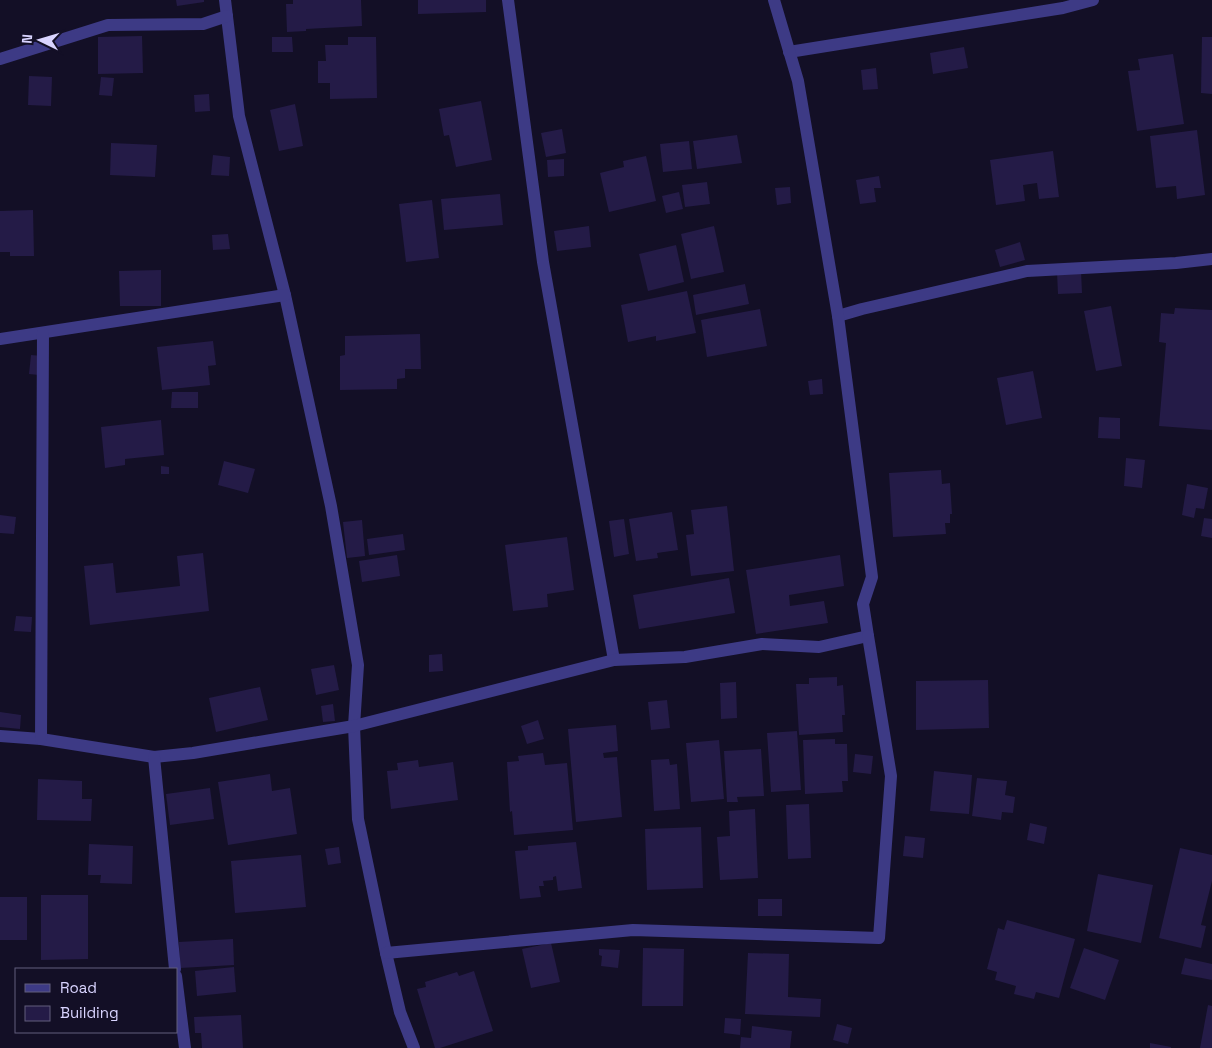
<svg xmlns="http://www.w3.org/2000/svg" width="1212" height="1048" viewBox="0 0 1212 1048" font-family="'Space Grotesk',sans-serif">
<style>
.building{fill:#241b47}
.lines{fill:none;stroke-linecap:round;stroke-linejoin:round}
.minor{stroke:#3d3a85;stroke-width:12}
</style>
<rect width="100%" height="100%" fill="#130f26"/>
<g class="building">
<polygon points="176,0 204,0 204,2 177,6"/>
<polygon points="293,0 361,0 362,26 306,29 306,31 287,32 286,4 293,4"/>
<polygon points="418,0 486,0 486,12 418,14"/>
<polygon points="142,36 143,73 98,74 98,37"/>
<polygon points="272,37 292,37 293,52 272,52"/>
<polygon points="348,37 376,37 377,98 330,99 330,83 318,83 318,61 326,61 325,45 348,45"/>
<polygon points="1202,37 1212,37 1212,94 1201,93"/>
<polygon points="964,47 968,68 933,74 930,53"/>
<polygon points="1173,54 1184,124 1137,131 1128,71 1140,70 1138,59"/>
<polygon points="876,68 878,89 863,90 861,70"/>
<polygon points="29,76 52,77 51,106 28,105"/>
<polygon points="101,77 114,78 112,96 99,95"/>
<polygon points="209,94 210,111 195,112 194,95"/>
<polygon points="481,101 492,160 456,167 449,135 444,136 439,109"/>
<polygon points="295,104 303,146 279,151 270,110"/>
<polygon points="562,129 566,153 546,157 541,133"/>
<polygon points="1197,130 1205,195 1177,199 1176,186 1156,188 1150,136"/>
<polygon points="737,135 742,163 697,169 693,141"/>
<polygon points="689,141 692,169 663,172 660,144"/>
<polygon points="111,143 157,145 155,177 110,175"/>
<polygon points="1053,151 1059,197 1039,199 1037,183 1023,185 1025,201 996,205 990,160"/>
<polygon points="213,155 230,157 229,176 211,175"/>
<polygon points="646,156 656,201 609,212 600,173 624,167 623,161"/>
<polygon points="564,159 564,176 548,177 547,160"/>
<polygon points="879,176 881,188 874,188 876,202 860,204 856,180"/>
<polygon points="707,182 710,204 685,207 682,185"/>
<polygon points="790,187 791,203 777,205 775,188"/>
<polygon points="679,192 683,209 666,213 662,196"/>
<polygon points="500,194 503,225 444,230 441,199"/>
<polygon points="432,200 439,258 406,262 399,204"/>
<polygon points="33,210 34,256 10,256 10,252 0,252 0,211"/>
<polygon points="589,226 591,247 557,251 554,231"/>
<polygon points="714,226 724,272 691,279 681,234"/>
<polygon points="228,234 230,249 213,250 212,235"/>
<polygon points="1020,242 1025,260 1000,267 995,250"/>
<polygon points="676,245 684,282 648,291 639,254"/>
<polygon points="161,270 161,306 120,306 119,271"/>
<polygon points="1081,271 1082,293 1058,294 1057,272"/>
<polygon points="745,284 749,304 696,315 693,295"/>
<polygon points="687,291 696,333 656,341 656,336 628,342 621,305"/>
<polygon points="1111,306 1122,366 1096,371 1084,311"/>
<polygon points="1175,308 1212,310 1212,430 1159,426 1166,343 1159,342 1161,313 1174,314"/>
<polygon points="760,309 767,346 707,357 701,320"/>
<polygon points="420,334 421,369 405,369 405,378 397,379 397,389 340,390 340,356 345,355 345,336"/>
<polygon points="213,341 216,365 208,366 210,385 162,390 157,347"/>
<polygon points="31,355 42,356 39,375 29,374"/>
<polygon points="1033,371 1042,418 1006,425 997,378"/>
<polygon points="822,379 823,394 810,395 808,381"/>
<polygon points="172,392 198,392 198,408 171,408"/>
<polygon points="1099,417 1120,418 1120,439 1098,438"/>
<polygon points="161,420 164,455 125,459 125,465 105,468 101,427"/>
<polygon points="1126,458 1145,460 1142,488 1124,486"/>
<polygon points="224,461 255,469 248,493 218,485"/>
<polygon points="161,466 169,467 169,474 161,474"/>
<polygon points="941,470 942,484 950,483 952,514 950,514 950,523 945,523 946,534 893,537 889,473"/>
<polygon points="1187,484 1208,488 1204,509 1196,508 1194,518 1182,515"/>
<polygon points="727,506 734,571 691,576 686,535 694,534 691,510"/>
<polygon points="672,512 678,550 657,553 658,558 636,561 629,519"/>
<polygon points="0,515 16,517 14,534 0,533"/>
<polygon points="1204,518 1212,519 1212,538 1201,536"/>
<polygon points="624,519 629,554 614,557 609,521"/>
<polygon points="362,520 365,556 347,558 343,522"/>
<polygon points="403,534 405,550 369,555 367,539"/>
<polygon points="567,537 574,590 547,594 548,607 513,611 505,545"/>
<polygon points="203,553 209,611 90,625 84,566 113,563 116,593 180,586 177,556"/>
<polygon points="397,555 400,576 362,582 359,561"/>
<polygon points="840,555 844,586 789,595 790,606 824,601 828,623 756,634 746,570"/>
<polygon points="729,578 735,613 639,629 633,595"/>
<polygon points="16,616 32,617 31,632 14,631"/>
<polygon points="442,654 443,671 429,672 429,655"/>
<polygon points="334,665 339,690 316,695 311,669"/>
<polygon points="837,677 837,686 843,685 845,715 842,715 843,732 799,735 796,684 809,684 809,678"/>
<polygon points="988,680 989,728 916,730 916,681"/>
<polygon points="736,682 737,718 721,719 720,683"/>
<polygon points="260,687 268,720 216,732 209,698"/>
<polygon points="667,700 670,728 651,730 648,702"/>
<polygon points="333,704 335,721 323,722 321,706"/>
<polygon points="0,712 21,715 20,729 0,727"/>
<polygon points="538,720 544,739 527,744 521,726"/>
<polygon points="616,725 618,751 603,753 604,758 617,757 622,817 576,822 568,729"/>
<polygon points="797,731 801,790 771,792 767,733"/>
<polygon points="835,739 835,744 847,744 848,781 842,781 843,792 805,794 803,740"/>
<polygon points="719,740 724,799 691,802 686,743"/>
<polygon points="761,749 764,796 737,797 738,802 727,802 724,751"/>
<polygon points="543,753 545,765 567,763 573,830 514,835 512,811 510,812 507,762 519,761 518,756"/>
<polygon points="855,754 873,756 871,774 853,772"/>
<polygon points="669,759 670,765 677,764 680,809 654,811 651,760"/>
<polygon points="418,760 419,767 453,762 458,800 391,809 387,771 398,770 397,763"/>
<polygon points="934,771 972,775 969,814 930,811"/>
<polygon points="270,774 272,791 290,788 297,834 228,845 218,782"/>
<polygon points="977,778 1007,781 1005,795 1015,797 1013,813 1002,812 1001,820 972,816"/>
<polygon points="38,779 82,781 82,799 92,799 91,821 37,820"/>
<polygon points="210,788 214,819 170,825 166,794"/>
<polygon points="809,804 811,858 788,859 786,805"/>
<polygon points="755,809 758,878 720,880 717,837 730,836 729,811"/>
<polygon points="1030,823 1047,827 1044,844 1027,840"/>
<polygon points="701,827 703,888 647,890 645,829"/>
<polygon points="905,836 925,838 923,858 903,856"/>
<polygon points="576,842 582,888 558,891 556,876 553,877 553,880 543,881 544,886 539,886 541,897 520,899 515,851 528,850 528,846"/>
<polygon points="89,844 133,846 132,884 100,883 101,875 88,875"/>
<polygon points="339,847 341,863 328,865 325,849"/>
<polygon points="1180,848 1212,855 1212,881 1201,925 1206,926 1201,948 1159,938"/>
<polygon points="301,855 306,907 235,913 231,861"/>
<polygon points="1098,874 1153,885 1141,943 1087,931"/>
<polygon points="41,895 88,895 88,959 41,960"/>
<rect x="0" y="897" width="27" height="43"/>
<rect x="758" y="899" width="24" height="17"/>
<polygon points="1007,920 1075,939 1059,998 1036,992 1034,999 1014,994 1016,986 995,980 997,972 987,969 998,928 1004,930"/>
<polygon points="233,939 234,965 180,968 179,942"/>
<polygon points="551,943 560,982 531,988 522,949"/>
<polygon points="643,948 684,949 683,1006 642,1006"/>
<polygon points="1084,948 1119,960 1105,1000 1070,988"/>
<polygon points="599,949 620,950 618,968 601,966 602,956 599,955"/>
<polygon points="748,953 789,954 788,997 821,999 820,1017 745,1014"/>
<polygon points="1185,958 1212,964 1212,980 1181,974"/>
<polygon points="234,967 236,992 197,996 195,971"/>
<polygon points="474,971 493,1031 440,1048 435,1048 417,989 426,987 425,982 457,972 459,976"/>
<polygon points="1208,1005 1212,1006 1212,1048 1200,1048"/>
<polygon points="241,1015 243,1048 202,1048 201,1033 195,1033 194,1017"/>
<polygon points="725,1018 741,1019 740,1035 724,1033"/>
<polygon points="837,1024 852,1028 848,1044 833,1040"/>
<polygon points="752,1026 792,1031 790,1048 740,1048 741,1037 751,1038"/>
<polygon points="1150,1043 1171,1047 1171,1048 1150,1048"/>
</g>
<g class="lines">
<g class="minor">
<polyline points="225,0 239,116 285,295 331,506 358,665 354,726 358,819 386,953 400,1012 414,1048"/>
<polyline points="508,0 543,262 614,660"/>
<polyline points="789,52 1063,8 1093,0"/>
<polyline points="0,59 108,25 203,24 227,16"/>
<polyline points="838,316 862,309 1027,271 1176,263 1212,259"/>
<polyline points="0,339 285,295"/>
<polyline points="0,736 41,739 154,757 193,753 354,726 614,660 685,657 762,644 819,647 868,636 863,604 872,577 838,316 798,81 774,0"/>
<polyline points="41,739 43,333"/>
<polyline points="154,757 175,969"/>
<polyline points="386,953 633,930 879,938 891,776 868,636"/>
<polyline points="176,976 185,1048"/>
</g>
</g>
<rect x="15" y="968" width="162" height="65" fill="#130f26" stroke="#625e7d"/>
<rect x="25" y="984" width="25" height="8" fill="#3d3a85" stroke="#625e7d"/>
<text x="60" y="993" font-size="15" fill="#d9d4ff">Road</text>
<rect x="25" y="1006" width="25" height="15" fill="#241b47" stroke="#625e7d"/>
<text x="60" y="1018" font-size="15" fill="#d9d4ff">Building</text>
<g transform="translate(40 40) rotate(275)" stroke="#130f26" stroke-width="4" paint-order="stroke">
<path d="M0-4L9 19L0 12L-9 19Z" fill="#d9d4ff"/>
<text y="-8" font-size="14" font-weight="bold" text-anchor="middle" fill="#d9d4ff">N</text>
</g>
</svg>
